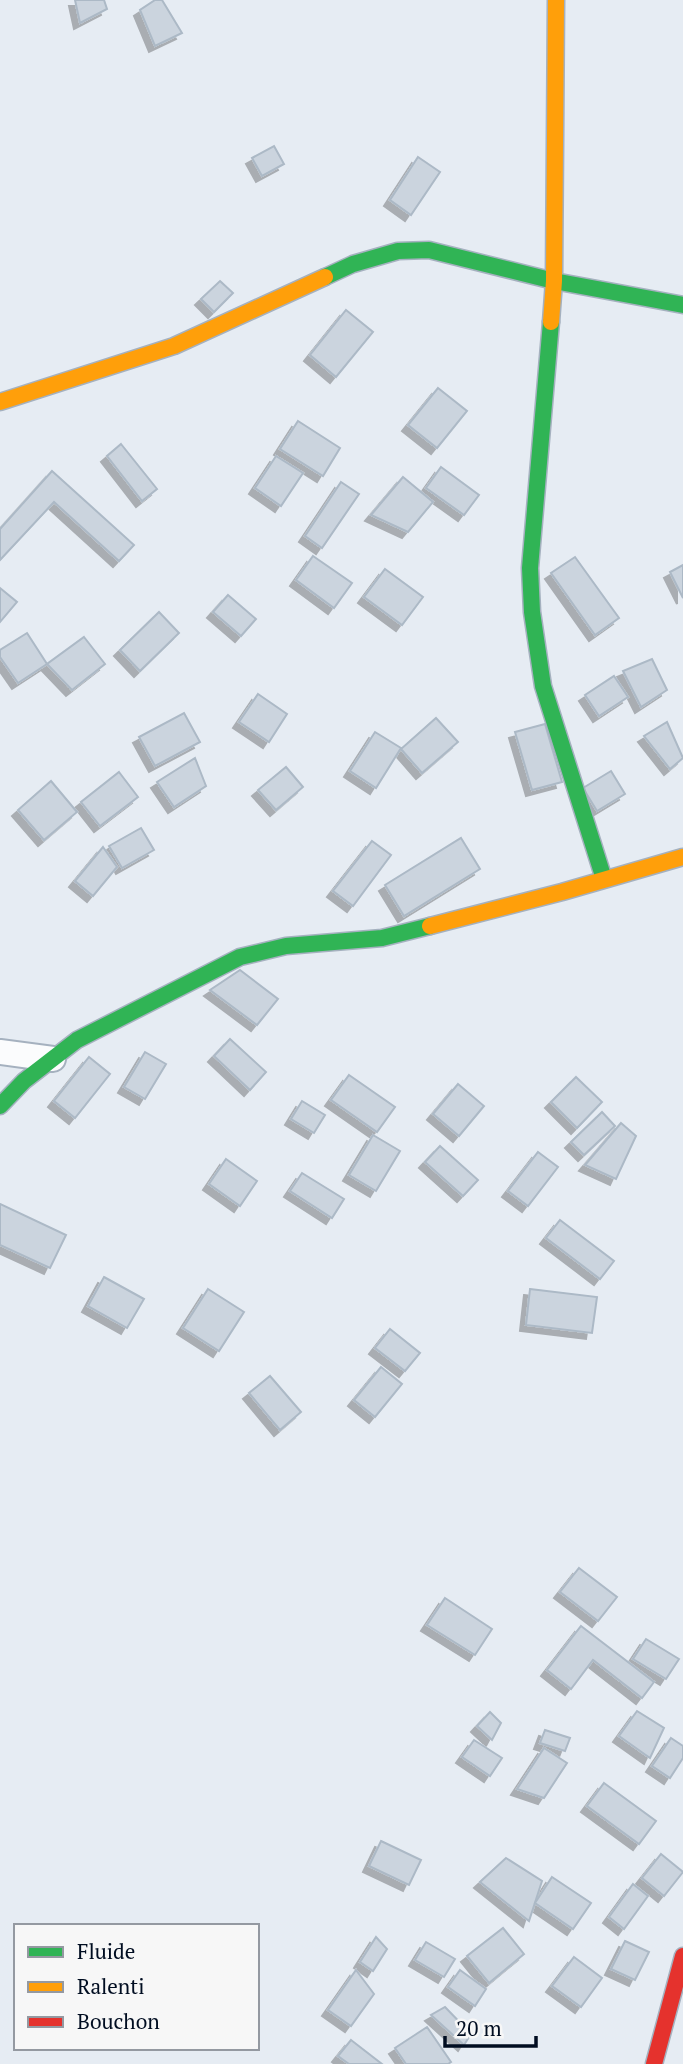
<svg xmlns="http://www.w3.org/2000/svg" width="683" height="2064" viewBox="0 0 683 2064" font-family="'PT Serif',serif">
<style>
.building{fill:#cbd4de;stroke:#acb9c6;stroke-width:2;filter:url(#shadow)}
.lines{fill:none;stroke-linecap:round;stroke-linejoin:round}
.street-casing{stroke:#a5b1bf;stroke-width:28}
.fast-casing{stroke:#a5b1bf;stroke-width:19}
.slow-casing{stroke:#a5b1bf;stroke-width:19}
.jam-casing{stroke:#a5b1bf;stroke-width:19}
.street{stroke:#fbfcfd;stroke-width:24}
.fast{stroke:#30b455;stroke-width:16}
.slow{stroke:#ff9f0a;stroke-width:16}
.jam{stroke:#e5322d;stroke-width:16}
</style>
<defs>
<filter id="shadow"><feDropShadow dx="-6" dy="6" stdDeviation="0" flood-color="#0004"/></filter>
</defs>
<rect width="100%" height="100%" fill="#e6ecf3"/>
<g class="building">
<polygon points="75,0 104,0 107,9 80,23"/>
<polygon points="155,0 162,0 182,33 155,46 140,10"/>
<polygon points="274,146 284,164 262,176 252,158"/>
<polygon points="418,157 440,172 411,215 390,200"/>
<polygon points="220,281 233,293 214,312 201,299"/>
<polygon points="346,310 373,332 336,377 310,355"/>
<polygon points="438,388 467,411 437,448 408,425"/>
<polygon points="298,421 340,448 323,476 280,449"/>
<polygon points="121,444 157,489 142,501 107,456"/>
<polygon points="276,456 303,473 281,506 255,488"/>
<polygon points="441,467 479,495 464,515 426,488"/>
<polygon points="52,471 134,545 119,561 54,502 0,560 0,529"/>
<polygon points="403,477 433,502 408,532 371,515"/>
<polygon points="341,482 359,494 322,548 305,536"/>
<polygon points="313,556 352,583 334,608 296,580"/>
<polygon points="575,557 619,618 595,635 551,573"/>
<polygon points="683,565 683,598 670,572"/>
<polygon points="385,569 423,597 402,625 364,597"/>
<polygon points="0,588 17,602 0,622"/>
<polygon points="228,595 256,619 241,636 213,612"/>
<polygon points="159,612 179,633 140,671 120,650"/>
<polygon points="27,633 47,664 18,683 0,657 0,650"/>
<polygon points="84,637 105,664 72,690 47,664"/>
<polygon points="652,659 667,690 641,707 623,671"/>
<polygon points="614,676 628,697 599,716 585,695"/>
<polygon points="258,694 287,714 269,742 239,722"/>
<polygon points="184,713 200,742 155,766 139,737"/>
<polygon points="436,718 458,742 422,773 401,749"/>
<polygon points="667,722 683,758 670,769 644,736"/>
<polygon points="545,724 562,782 532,790 515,732"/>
<polygon points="375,732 401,748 376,788 350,771"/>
<polygon points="195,758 206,786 174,807 157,782"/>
<polygon points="286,767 303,787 276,810 258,790"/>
<polygon points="611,771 625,794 597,811 583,788"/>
<polygon points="119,772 138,797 100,826 81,802"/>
<polygon points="51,781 77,812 44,840 18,810"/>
<polygon points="141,828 154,850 122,868 109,846"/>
<polygon points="461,838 480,869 404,916 385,885"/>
<polygon points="372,841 391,855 353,906 333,891"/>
<polygon points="103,847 117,867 93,896 75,881"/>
<polygon points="240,970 278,999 257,1025 210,990"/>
<polygon points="230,1039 266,1072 250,1090 214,1056"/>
<polygon points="145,1052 166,1064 145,1099 124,1087"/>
<polygon points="89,1057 110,1074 75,1118 54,1101"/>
<polygon points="349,1075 395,1107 377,1132 331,1100"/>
<polygon points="576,1077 602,1102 577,1128 551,1102"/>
<polygon points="458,1084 484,1106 459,1136 433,1114"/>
<polygon points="302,1101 325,1115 314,1133 291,1119"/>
<polygon points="602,1112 615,1126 584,1155 571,1142"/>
<polygon points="621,1123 636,1136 616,1179 585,1165"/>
<polygon points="373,1135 400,1151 376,1191 349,1175"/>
<polygon points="440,1146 478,1180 463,1196 425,1162"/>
<polygon points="538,1152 558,1167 528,1206 508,1191"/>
<polygon points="226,1159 257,1181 240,1206 209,1184"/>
<polygon points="302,1173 344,1199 332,1218 290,1191"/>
<polygon points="0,1204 66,1235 50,1268 0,1245"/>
<polygon points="560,1220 614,1261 600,1279 546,1238"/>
<polygon points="104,1277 144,1299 127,1328 88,1306"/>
<polygon points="208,1289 244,1312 219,1351 183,1328"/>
<polygon points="530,1289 597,1297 592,1333 526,1325"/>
<polygon points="390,1329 420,1353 405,1371 375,1348"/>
<polygon points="381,1367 402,1384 375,1417 354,1400"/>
<polygon points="270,1376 301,1412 280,1430 249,1393"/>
<polygon points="579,1568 617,1597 598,1621 560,1592"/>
<polygon points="445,1598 492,1629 475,1655 427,1625"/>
<polygon points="581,1626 654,1682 642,1698 593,1660 571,1689 547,1670"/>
<polygon points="646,1639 679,1659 666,1679 633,1659"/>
<polygon points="637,1711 664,1728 650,1758 619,1736"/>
<polygon points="490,1712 501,1723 492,1740 477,1726"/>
<polygon points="545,1730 570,1738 565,1751 540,1743"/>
<polygon points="671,1738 683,1746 683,1758 670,1778 652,1766"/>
<polygon points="474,1740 502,1758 490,1776 462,1757"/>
<polygon points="544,1748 567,1763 544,1798 517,1789"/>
<polygon points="604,1783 656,1821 639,1844 587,1806"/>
<polygon points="381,1841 421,1860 409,1885 369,1866"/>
<polygon points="661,1854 683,1872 664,1896 642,1878"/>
<polygon points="506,1858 542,1881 529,1921 480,1882"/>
<polygon points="552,1877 591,1903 573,1929 535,1903"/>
<polygon points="633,1884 648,1896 624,1929 609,1917"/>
<polygon points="503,1928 524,1954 489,1983 467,1956"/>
<polygon points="376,1937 387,1949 373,1971 360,1962"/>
<polygon points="625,1941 649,1952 635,1980 611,1969"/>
<polygon points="426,1942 455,1959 444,1977 415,1960"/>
<polygon points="574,1957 602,1978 581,2007 552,1986"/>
<polygon points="356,1970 374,1994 351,2026 328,2010"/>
<polygon points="460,1970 486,1989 475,2006 448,1987"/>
<polygon points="445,2007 471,2034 464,2045 431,2015"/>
<polygon points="427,2027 451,2062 448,2064 406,2064 395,2048"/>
<polygon points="351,2040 382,2064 349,2064 338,2056"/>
</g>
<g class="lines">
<g class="street-casing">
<polyline id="street" points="0,1052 53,1059"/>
</g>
<g class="fast-casing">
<g id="fast">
<polyline points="325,277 353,264 398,251 429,250 554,281 683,305"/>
<polyline points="551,322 530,568 532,612 543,686 604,879"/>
<polyline points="0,1106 24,1081 77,1040 240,957 286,946 382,938 430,926"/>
</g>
</g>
<g class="slow-casing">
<g id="slow">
<polyline points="551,322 554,281 556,0"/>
<polyline points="0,402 174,346 325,277"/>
<polyline points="430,926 562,892 683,857"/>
</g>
</g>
<g class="jam-casing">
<polyline id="jam" points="654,2064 683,1956"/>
</g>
<use href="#street" class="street"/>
<use href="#fast" class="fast"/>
<use href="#slow" class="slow"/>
<use href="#jam" class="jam"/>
</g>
<rect x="14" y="1924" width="245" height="126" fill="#f7f7f7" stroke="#9499a1" stroke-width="2"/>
<rect x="28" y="1947" width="35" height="10" fill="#30b455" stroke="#9499a1" stroke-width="2"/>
<text x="77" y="1959" font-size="21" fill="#000d21">Fluide</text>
<rect x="28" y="1982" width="35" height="10" fill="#ff9f0a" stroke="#9499a1" stroke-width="2"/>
<text x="77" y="1994" font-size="21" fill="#000d21">Ralenti</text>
<rect x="28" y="2017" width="35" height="10" fill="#e5322d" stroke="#9499a1" stroke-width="2"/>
<text x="77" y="2029" font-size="21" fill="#000d21">Bouchon</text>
<path d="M445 2036v10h91v-10" fill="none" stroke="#000d21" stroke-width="3.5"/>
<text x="456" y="2036" font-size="21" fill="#000d21" stroke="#f7f7f7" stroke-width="5" paint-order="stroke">20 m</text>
</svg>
